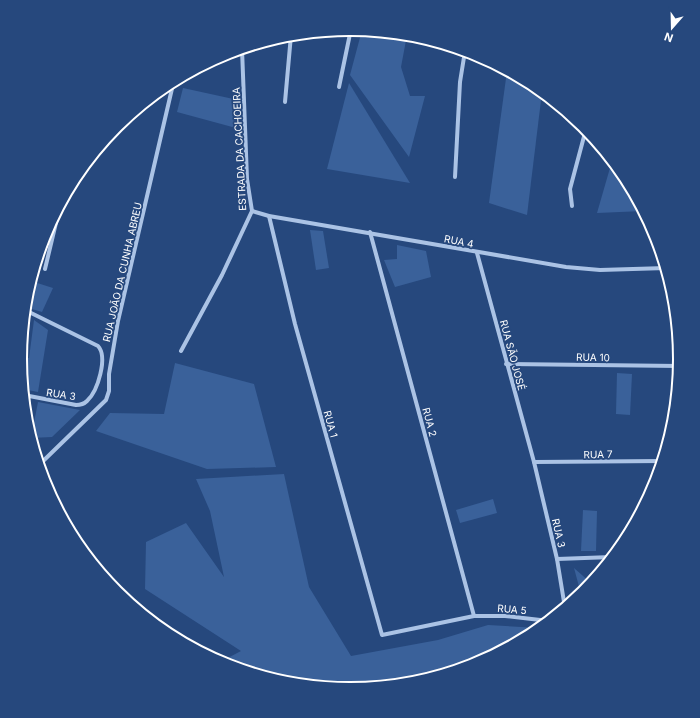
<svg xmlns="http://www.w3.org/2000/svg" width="700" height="718" viewBox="0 0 700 718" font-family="Inter,sans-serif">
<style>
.green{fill:#3a619a}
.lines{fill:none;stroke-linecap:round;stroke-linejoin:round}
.minor{stroke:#abc3e5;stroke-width:4}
.labels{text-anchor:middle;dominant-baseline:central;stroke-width:3.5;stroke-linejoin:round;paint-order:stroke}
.street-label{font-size:10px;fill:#fff;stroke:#26487d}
.rim{fill:none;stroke:#fff;stroke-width:2}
</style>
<rect width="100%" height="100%" fill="#26487d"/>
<g class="green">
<polygon points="362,30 407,35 401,67 410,96 425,96 409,157 350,75"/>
<polygon points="507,71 534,85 542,92 527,215 489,203"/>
<polygon points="349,83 410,183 327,169"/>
<polygon points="183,88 238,100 236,128 177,112"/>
<polygon points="612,161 625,176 643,211 597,213"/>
<polygon points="310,230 323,231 329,268 316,270"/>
<polygon points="397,245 426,251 431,277 395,287 384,260 397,259"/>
<polygon points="31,281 53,288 42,312 25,307"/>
<polygon points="34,320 48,330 38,392 23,389 20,361 21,357 29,358"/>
<polygon points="175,363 254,384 276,467 207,469 96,431 110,413 164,414"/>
<polygon points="617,373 632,374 630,415 616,414"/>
<polygon points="38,402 80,410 52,437 31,438"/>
<polygon points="284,474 309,587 351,656 438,640 488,625 539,628 533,634 476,664 414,683 350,689 285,683 220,662 241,651 145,589 146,542 186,523 224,577 210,511 196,479"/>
<polygon points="493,499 497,513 460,523 456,510"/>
<polygon points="583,510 597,511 596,551 581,551"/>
<polygon points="574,568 591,583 581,594"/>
</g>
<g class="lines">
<g class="minor">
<polyline points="339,87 351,29"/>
<polyline points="285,102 291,35"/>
<polyline points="455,177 460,82 465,51"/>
<polyline points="572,206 570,189 586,129"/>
<polyline points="252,211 269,216 566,267 600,270 666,268"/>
<polyline points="269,216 295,324 382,635 474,616 505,616 549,621"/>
<polyline points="370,232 474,616"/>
<polyline points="477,253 534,462 557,559 565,608"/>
<polyline points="45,269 60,206"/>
<polyline points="181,351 222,275 252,211 247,179 242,49"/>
<polyline points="506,364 679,366"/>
<path d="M24,395L76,405C80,405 84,404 87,401C98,391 108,357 98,346L25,310"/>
<polyline points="534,462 662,461"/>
<polyline points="39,465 106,400 109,391 109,374 118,321 174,80"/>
<polyline points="557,559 612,557"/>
</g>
</g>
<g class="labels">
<g class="street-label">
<text transform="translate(239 149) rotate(-93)">ESTRADA DA CACHOEIRA</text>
<text transform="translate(459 241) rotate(11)">RUA 4</text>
<text transform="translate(122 272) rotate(-77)">RUA JOÃO DA CUNHA ABREU</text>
<text transform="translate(513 355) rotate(75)">RUA SÃO JOSÉ</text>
<text transform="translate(593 357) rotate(1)">RUA 10</text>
<text transform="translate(61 394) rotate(9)">RUA 3</text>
<text transform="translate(430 422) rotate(75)">RUA 2</text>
<text transform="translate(331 424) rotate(75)">RUA 1</text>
<text transform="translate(598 454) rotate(-1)">RUA 7</text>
<text transform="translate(559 533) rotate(77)">RUA 3</text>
<text transform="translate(512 609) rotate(5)">RUA 5</text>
</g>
</g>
<path d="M0 0H700V718H0ZM27 359a323 323 0 1 1 646 0a323 323 0 1 1-646 0Z" fill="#26487d" fill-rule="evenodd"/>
<path class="rim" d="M27 359a323 323 0 1 1 646 0a323 323 0 1 1-646 0Z"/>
<g transform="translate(672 28) rotate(200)" stroke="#26487d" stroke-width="3" paint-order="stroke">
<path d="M0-3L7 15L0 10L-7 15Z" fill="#ffffff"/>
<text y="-6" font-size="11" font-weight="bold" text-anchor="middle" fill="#ffffff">N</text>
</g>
</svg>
